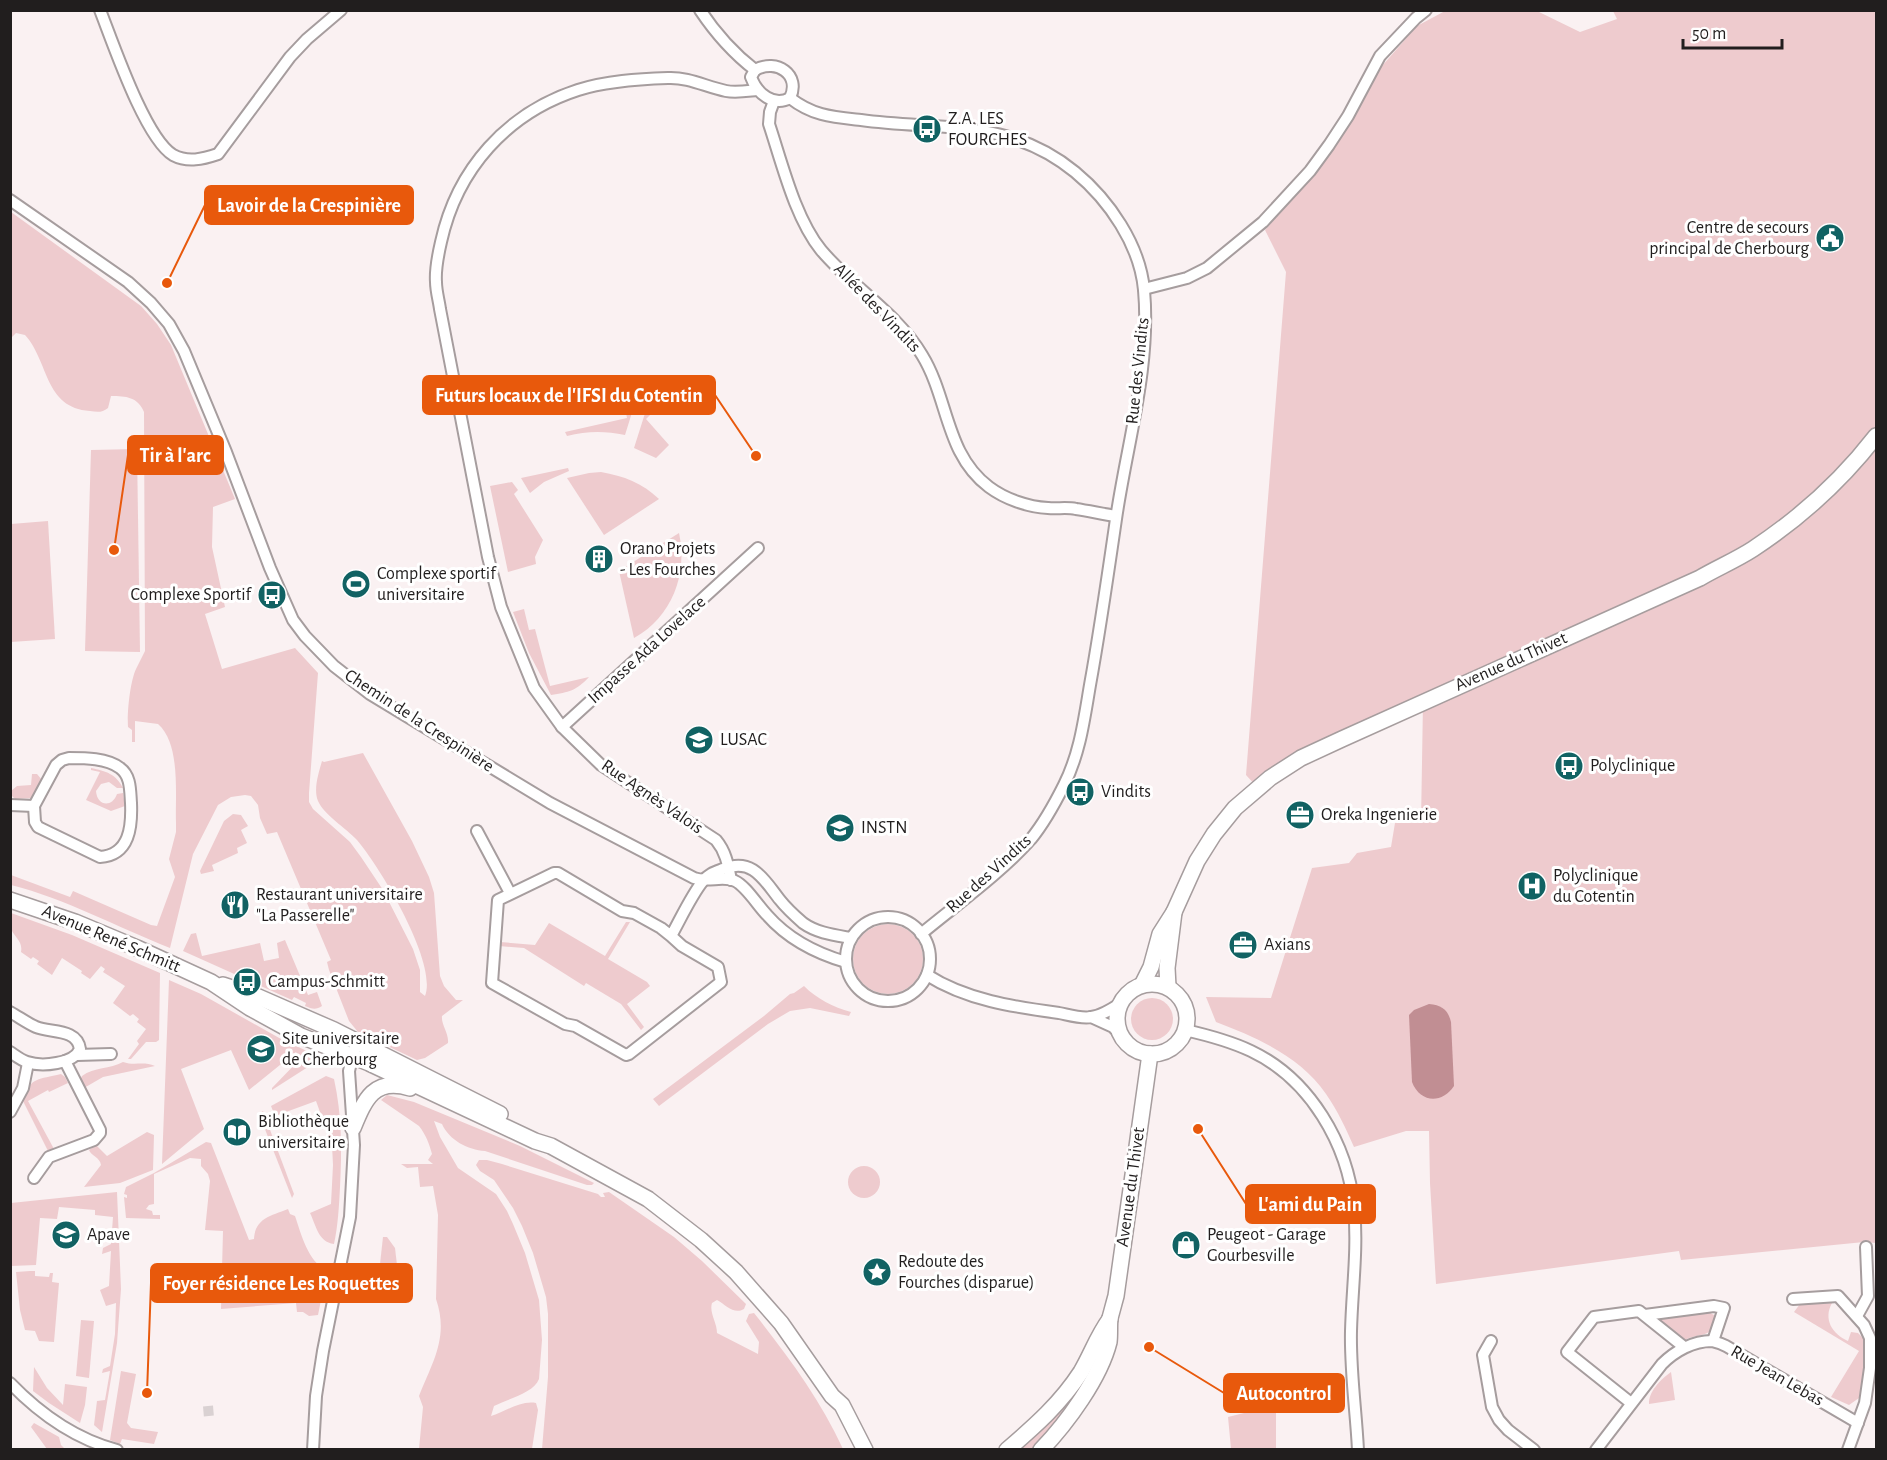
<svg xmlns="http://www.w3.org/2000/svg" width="1887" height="1460" viewBox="0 0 1887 1460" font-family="'Alegreya Sans',sans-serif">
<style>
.green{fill:#eecbce}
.water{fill:#c18e93}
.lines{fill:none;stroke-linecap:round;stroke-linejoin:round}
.minor-tunnel{stroke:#d9d1d2;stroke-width:10;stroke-dasharray:10 5;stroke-linecap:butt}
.minor-casing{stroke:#a69d9e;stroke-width:14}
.secondary-casing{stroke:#a69d9e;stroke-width:18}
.minor{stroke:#fff;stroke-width:10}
.secondary{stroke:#fff;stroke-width:15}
.labels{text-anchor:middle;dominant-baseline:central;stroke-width:6;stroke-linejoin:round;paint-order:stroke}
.poi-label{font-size:18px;fill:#211e1e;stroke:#fff;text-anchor:start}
.street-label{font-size:18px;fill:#211e1e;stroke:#fff}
.leader{fill:none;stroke:#e8590c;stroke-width:2}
.callout-dot{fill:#e8590c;stroke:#fff;stroke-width:2}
.callout{fill:#e8590c;stroke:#e8590c;stroke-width:2}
.callout-label{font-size:20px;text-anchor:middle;font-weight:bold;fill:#fff}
</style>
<rect width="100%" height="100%" fill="#faf1f2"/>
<g class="green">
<path d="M1445,11H1537L1580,32L1617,19L1613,11H1876V1243L1864,1242L1681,1260L1679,1251L1436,1284L1430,1183L1429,1131H1406L1354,1147C1346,1129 1338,1111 1326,1094C1301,1057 1256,1037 1216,1022L1206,997L1271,998L1312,868L1349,863L1357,853L1391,847L1395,823H1421L1423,702L1257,787L1246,775L1286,272L1265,230L1319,168L1345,132L1375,74L1417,26Z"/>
<path d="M11,212L141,306L157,324L171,345L235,499L213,507L212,547L225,607L205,614L222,669L295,648L318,673L309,793V802L313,809L350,842L361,857L383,890L413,949L420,970V992L425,996C438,963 380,867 357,840C346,828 324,815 318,801C313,789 319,772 322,761L324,762L363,753L412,841L429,877L434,893L440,976L444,986L456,1000H463L442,1016C441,1025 449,1033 448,1043L425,1058L417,1060L358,1032L349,1021L329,970L327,962L331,960L277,832L267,834L260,818L258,805L251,796L245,795L231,797L218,805L193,854L170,948C117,927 66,899 11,885V875L70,897L73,891L151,925L157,926L175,877L169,859L176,832V823C175,795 181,744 158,724L135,721V742H132V730L128,727C127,713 130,682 136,669C139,663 142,657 145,651L144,412C138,397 126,396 111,396L108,408C102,413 97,412 90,411C44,408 49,361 25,335L16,333L11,338Z"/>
<path d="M634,406L625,435C605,431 587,431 567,436L565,432L627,418L625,408Z"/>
<polygon points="647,407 653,412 646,419 669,445 656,458 634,448"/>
<polygon points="137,449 140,652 85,651 91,450"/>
<polygon points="568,468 569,471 544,482 530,493 521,478"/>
<path d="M601,472C624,476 642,483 659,499L604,535L567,478L589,473Z"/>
<polygon points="512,482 518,490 514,494 543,540 535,557 536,564 508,572 490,486"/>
<polygon points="48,521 55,639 11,642 11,524"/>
<path d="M679,533C688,574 672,617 634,638L619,571Z"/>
<path d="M524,609L529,630L535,629L550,686L589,677C576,691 569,692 551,695L529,653L513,612Z"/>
<path d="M91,768C106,771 116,774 123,788H117L109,782L101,784L96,791C97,806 112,808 117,794L123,793L125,806L111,811L86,800L100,772L91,770Z"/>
<polygon points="32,774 37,774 42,780 34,798 15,799 11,795 11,791 17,786 31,785"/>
<polygon points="233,814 241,815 248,826 241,830 247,843 237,848 238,853 212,865 214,871 201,874 200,871 224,821"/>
<path d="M11,913L72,935L160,973L159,1040L156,1042H146L131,1059H128L139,1044L137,1041L146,1029L137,1022L139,1019L133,1014L130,1016L113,1003L125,986L103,972L105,969L101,966L90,979L81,973L82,971L62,958L52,975L37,964L39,961L33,957L31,959L21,952C23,941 15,938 11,929C9,925 11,917 11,913Z"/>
<polygon points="626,922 630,922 608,959 647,982 650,986 627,1004 644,1027 641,1030 621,1004 586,983 584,986 524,948 499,946 500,942 535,945 549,923 605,956"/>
<circle cx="888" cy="959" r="35"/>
<path d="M196,933L202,956L260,943L264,961L279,958L277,943L285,940L308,995L317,992L322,1006C316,1010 312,1009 305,1006L306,1003L294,997L292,1000L183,951L191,934Z"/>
<polygon points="169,980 201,994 281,1039 322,1058 272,1090 272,1088 300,1059 296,1052 249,1090 231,1050 181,1069 204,1129 162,1164"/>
<path d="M804,986C817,999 833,1007 851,1012L849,1016L810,1008L790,1011L768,1024L659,1106L653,1099L764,1016L790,994L794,993Z"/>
<circle cx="1152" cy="1019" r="21"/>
<path d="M123,1062C134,1066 144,1061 155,1066L103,1077L84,1088L80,1080L82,1076C94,1067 110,1069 123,1062Z"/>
<path d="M61,1074L65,1077L68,1083L49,1092L48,1090L28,1101L54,1149L60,1146L63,1147L49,1153L22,1099C32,1076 38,1080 61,1074Z"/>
<path d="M326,1076L334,1079C342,1115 342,1151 340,1187C339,1206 338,1226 334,1244C318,1242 316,1225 310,1213L331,1204L333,1165L332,1145L316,1101L275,1116L271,1106Z"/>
<path d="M387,1095L414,1102L520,1146L594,1183L592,1185H587L485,1151C468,1150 449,1140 442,1124L434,1121L440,1137L458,1168L496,1194L507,1211L513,1224L525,1253L539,1300L542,1340L539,1379C534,1393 507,1399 494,1406L491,1416C504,1412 521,1400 536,1403L538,1410L532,1449H419L423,1407L419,1396C433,1361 449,1337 436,1299L438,1215L433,1186L420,1187L418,1167L407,1168L401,1164H433L428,1160L432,1154C429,1143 426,1135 419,1126L381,1100Z"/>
<polygon points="263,1111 294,1194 292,1198 259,1114"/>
<path d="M147,1132L154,1135L153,1170L120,1183L84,1187L101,1165C100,1157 91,1156 89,1150L96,1145L107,1156Z"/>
<path d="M206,1142L211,1143L249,1240L254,1239C255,1218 271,1216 288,1209L290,1214L295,1216C301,1233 308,1263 327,1270L318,1315L309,1316L303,1312H297L296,1303L221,1309L223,1231L205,1230L210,1181L208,1174L201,1166V1159L190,1158L154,1174V1204L149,1205L146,1209L152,1211L153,1215H160V1219L126,1218L124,1197L127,1198V1195L124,1194L126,1187L154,1173Z"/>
<path d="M479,1160H487L502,1164L598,1194L601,1197H605L603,1193L609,1192L674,1237L702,1261L746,1304L744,1309C734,1315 726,1305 717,1300L712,1303C709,1313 717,1322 717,1333L758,1354L759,1342L746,1321L749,1314L754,1313C788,1356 820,1399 843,1449H542L548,1377V1314L546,1297L533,1253L522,1226L513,1208L494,1180L480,1171L476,1165Z"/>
<circle cx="864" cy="1182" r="16"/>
<polygon points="117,1192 121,1289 117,1343 102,1432 94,1425 97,1401 105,1400 110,1371 102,1373 103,1369 110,1366 115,1334 116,1303 106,1306 100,1290 109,1286 111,1251 102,1254 103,1248 111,1244 113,1217 95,1215 95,1210 59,1207 57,1219 40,1218 36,1265 11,1266 11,1203"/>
<polygon points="383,1237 387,1237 395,1248 397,1265 394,1268 380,1264"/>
<polygon points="30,1271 35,1271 35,1276 49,1277 50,1273 53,1273 52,1282 59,1283 54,1342 39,1341 35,1331 25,1330 20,1310 16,1272"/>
<path d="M1832,1303C1823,1319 1832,1334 1848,1341L1851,1332L1858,1333L1864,1339L1863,1374L1859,1398L1849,1405L1831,1397L1859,1351L1794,1312L1800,1304Z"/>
<path d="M1706,1311L1714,1315C1715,1339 1702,1332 1684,1340H1682L1658,1319Z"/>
<polygon points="81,1320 94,1321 89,1378 76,1376"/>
<polygon points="34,1367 47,1388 63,1405 65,1384 87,1387 85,1405 80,1423 49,1403 33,1391"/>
<polygon points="1089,1369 1088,1380 1045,1438 1033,1449 1015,1450"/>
<polygon points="121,1371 136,1374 127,1423 131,1428 158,1432 154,1444 122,1439 120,1444 110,1440"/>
<path d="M1671,1372L1675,1400L1649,1404C1648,1392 1661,1379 1671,1372Z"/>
<polygon points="1276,1405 1276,1449 1231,1449 1228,1417"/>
<polygon points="34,1423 59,1437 61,1445 65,1449 47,1449 31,1427"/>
</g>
<path class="water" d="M1429,1004C1442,1005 1448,1010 1451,1022L1454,1086C1442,1104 1420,1103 1412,1082L1409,1015L1414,1010Z"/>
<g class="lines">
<polyline class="minor-tunnel" points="208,1406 209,1418"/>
<g class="minor-casing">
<g id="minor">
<path d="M100,10C113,43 145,138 173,155C188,163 203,159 218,154L290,57L307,39L341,10"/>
<path d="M700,10C716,34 733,53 755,70"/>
<path d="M755,70C777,58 801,75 790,98"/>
<path d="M755,70L751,77C757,94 774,107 790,98"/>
<path d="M790,98C813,116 833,117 861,120C940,131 1008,117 1075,172C1109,200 1140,245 1144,290C1151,367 1127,443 1116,519C1108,574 1100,630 1090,685C1084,720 1080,753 1064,785C1055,803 1044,823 1031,839C1002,872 956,905 921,934"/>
<path d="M774,101L770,112L769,124C782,163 795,218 821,250C852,287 897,313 922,355C949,399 945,454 989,487C1005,499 1028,507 1048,508C1057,509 1067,507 1076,509C1089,511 1103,514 1116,516"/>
<path d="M10,200L128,282L151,303L169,324L184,351L226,452L270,568L293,620L305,636L334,666L370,694L550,803L694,878C708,883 723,875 735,881C746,886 758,906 767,915C788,939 815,953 846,962"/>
<polyline points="1144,289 1187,278 1207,268 1263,222 1310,171 1329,145 1348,116 1380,56 1416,18 1426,10"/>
<polyline points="562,727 758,548"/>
<path d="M69,758C85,758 107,758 120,768C131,776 130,790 131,803C132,826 130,855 100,857L38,827L35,822L34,806L56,765L62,760Z"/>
<polyline points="10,805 34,806"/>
<polyline points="477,831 510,893"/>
<path d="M731,880C728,865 726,852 716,840L601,765L562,727L534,688L501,607L488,557L440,309C439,301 436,291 436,282C435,269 438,255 441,242C457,169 507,113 578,90C606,81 638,79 668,78C689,77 706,87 726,91C736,93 747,91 757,90"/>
<circle cx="888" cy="959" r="42"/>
<path d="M671,936L682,946L718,967L721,982L629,1054L626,1055L575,1026L565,1024L492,983L498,900L554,873H558L622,911L634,913L661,928L671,936C680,920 692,894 703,881C708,874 715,872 723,869C753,857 764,880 780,900C787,909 795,916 803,923C817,933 834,935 851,938"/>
<path d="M927,975C966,1000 1014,1007 1059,1013C1069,1015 1082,1019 1091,1017C1101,1016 1112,1009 1121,1003"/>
<path d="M10,1012C19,1017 27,1023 36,1027C50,1033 77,1028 80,1049C74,1064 42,1067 27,1062C21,1060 16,1056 10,1052"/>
<polyline points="1091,1017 1113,1027 1121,1035"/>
<path d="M1185,1030C1207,1035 1230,1041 1251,1051C1310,1079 1348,1144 1354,1208C1358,1248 1352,1290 1351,1331C1350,1370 1356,1410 1358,1450"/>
<polyline points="77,1055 111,1054"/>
<polyline points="10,1112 23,1088 28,1063"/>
<polyline points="34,1178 49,1157 94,1140 100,1133 100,1130 65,1061"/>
<polyline points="1793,1299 1838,1296 1864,1325 1870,1338 1870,1368 1865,1403 1848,1450"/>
<polyline points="1645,1315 1714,1306 1724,1308 1713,1341"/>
<polyline points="1857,1316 1868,1296 1866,1247"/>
<polyline points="1491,1341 1483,1355 1492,1407 1499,1420 1508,1430 1534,1450"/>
<path d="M10,1383C40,1414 75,1439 117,1450"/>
<polyline points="1631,1403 1567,1352 1594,1317 1639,1311 1684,1347"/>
<polyline points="313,1450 316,1396 323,1351 350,1217 354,1145 349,1071 354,1050"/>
<path d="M1596,1450L1662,1364C1675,1351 1693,1341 1712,1341C1716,1342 1722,1344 1726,1346L1858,1423"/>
</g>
</g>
<g class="secondary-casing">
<g id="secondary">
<polyline points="10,900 75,922 137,948 211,982 250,1008 301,1036 369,1063 535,1141 551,1146 648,1199 701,1240 736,1272 781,1323 832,1396 842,1405 865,1450"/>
<circle cx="1152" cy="1019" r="35"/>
<polyline points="223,985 256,996 334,1030 500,1114"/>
<path d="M1142,985L1151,967L1160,934L1174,912L1197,861L1214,834L1235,808L1270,778L1301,758L1342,739L1700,578C1717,568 1736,560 1753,549C1800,518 1842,480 1876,436"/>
<polyline points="1168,987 1167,968 1174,912"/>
<path d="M353,1128C365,1099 374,1077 410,1088"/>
<path d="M1007,1450C1035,1426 1061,1403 1081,1372C1092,1353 1097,1337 1110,1319"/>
<path d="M1041,1450C1067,1423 1100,1378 1109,1342C1110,1334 1109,1326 1110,1318C1112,1311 1114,1303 1116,1296L1150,1054"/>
</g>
</g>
<use href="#minor" class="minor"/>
<use href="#secondary" class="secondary"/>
</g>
<defs>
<g id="bus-disc" transform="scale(1.5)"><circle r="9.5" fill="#116263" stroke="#fff"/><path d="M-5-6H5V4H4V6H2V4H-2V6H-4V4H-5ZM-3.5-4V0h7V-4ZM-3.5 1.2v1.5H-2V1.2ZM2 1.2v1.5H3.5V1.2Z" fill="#fff"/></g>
<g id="civic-disc" transform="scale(1.5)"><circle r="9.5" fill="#116263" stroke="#fff"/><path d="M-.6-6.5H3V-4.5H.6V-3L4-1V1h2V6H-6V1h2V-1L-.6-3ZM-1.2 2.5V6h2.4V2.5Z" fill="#fff"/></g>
<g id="building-disc" transform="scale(1.5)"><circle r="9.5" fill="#116263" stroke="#fff"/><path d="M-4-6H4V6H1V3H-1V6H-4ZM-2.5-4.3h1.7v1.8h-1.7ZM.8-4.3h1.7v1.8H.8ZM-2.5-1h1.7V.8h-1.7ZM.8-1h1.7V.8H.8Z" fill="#fff"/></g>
<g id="stadium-disc" transform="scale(1.5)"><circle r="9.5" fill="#116263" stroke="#fff"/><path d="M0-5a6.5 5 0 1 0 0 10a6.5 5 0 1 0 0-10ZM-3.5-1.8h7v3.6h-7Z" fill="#fff"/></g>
<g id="university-disc" transform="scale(1.5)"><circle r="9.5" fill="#116263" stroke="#fff"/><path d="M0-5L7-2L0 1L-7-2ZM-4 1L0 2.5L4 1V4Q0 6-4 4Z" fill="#fff"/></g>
<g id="office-disc" transform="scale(1.5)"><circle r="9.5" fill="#116263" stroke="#fff"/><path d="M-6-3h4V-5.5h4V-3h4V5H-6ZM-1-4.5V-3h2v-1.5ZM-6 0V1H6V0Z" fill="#fff"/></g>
<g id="hospital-disc" transform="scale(1.5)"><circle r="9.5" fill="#116263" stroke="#fff"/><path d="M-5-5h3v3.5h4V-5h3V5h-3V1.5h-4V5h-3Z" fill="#fff"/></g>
<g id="restaurant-disc" transform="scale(1.5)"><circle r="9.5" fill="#116263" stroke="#fff"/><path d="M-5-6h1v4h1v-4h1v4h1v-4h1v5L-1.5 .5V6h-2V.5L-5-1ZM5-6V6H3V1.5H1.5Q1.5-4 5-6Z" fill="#fff"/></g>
<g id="library-disc" transform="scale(1.5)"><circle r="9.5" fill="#116263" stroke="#fff"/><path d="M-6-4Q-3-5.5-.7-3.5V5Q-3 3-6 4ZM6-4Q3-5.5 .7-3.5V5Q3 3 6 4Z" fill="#fff"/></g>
<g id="shop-disc" transform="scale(1.5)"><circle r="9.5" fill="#116263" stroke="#fff"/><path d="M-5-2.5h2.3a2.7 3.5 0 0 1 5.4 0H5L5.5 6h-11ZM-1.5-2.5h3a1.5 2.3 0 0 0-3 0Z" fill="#fff"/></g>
<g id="sight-disc" transform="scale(1.5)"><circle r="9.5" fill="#116263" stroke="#fff"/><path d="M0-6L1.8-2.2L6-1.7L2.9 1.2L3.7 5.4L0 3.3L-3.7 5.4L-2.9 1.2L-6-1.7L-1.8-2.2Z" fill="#fff"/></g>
</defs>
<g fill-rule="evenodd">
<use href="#bus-disc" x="927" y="129"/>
<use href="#civic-disc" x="1830" y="238"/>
<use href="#building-disc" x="599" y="559"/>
<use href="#stadium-disc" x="356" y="584"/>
<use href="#bus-disc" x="272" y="595"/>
<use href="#university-disc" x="699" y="740"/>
<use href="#bus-disc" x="1569" y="766"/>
<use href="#bus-disc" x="1080" y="792"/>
<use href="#office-disc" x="1300" y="815"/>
<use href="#university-disc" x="840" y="828"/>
<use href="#hospital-disc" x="1532" y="886"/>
<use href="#restaurant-disc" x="235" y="905"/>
<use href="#office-disc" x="1243" y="945"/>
<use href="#bus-disc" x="247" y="982"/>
<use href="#university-disc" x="261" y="1049"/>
<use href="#library-disc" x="237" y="1132"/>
<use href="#university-disc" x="66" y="1235"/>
<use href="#shop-disc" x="1186" y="1245"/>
<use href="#sight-disc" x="877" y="1272"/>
</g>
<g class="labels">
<g class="poi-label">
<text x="948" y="119">Z.A. LES<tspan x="948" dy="21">FOURCHES</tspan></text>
<text x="1809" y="228" text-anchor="end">Centre de secours<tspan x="1809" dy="21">principal de Cherbourg</tspan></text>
<text x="620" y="549">Orano Projets<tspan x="620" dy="21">- Les Fourches</tspan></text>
<text x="377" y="574">Complexe sportif<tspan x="377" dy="21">universitaire</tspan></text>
<text x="251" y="595" text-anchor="end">Complexe Sportif</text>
<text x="720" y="740">LUSAC</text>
<text x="1590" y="766">Polyclinique</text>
<text x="1101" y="792">Vindits</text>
<text x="1321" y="815">Oreka Ingenierie</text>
<text x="861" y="828">INSTN</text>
<text x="1553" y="876">Polyclinique<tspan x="1553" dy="21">du Cotentin</tspan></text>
<text x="256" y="895">Restaurant universitaire<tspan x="256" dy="21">"La Passerelle"</tspan></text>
<text x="1264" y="945">Axians</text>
<text x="268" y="982">Campus-Schmitt</text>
<text x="282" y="1039">Site universitaire<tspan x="282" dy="21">de Cherbourg</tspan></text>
<text x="258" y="1122">Bibliothèque<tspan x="258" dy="21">universitaire</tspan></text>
<text x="87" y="1235">Apave</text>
<text x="1207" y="1235">Peugeot - Garage<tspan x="1207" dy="21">Gourbesville</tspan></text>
<text x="898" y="1262">Redoute des<tspan x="898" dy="21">Fourches (disparue)</tspan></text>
</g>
<g class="street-label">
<text transform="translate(877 308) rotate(46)">Allée des Vindits</text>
<text transform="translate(1138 371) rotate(-84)">Rue des Vindits</text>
<text transform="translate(647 650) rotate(-42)">Impasse Ada Lovelace</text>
<text transform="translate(1511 662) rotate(-24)">Avenue du Thivet</text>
<text transform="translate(419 721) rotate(33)">Chemin de la Crespinière</text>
<text transform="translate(652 797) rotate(34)">Rue Agnès Valois</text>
<text transform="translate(989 874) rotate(-42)">Rue des Vindits</text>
<text transform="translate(111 939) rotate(23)">Avenue René Schmitt</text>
<text transform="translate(1131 1187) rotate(-82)">Avenue du Thivet</text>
<text transform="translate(1777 1376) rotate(30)">Rue Jean Lebas</text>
</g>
</g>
<path class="leader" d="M167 283L205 205M756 456L715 395M114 550L128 455M1198 1129L1246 1204M147 1393L151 1283M1149 1347L1224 1393"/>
<g class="callout-dot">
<circle cx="167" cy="283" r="6"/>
<circle cx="756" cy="456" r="6"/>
<circle cx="114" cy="550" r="6"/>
<circle cx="1198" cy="1129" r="6"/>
<circle cx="147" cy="1393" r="6"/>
<circle cx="1149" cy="1347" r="6"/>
</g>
<g class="callout">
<rect x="205" y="186" width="208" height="38" rx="6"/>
<rect x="423" y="376" width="292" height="38" rx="6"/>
<rect x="128" y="436" width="95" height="38" rx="6"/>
<rect x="1246" y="1185" width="129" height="38" rx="6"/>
<rect x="151" y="1264" width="261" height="38" rx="6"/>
<rect x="1224" y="1374" width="120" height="38" rx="6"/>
</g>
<g class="callout-label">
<text x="309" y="212">Lavoir de la Crespinière</text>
<text x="569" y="402">Futurs locaux de l'IFSI du Cotentin</text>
<text x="175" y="462">Tir à l'arc</text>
<text x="1310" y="1211">L'ami du Pain</text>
<text x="281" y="1290">Foyer résidence Les Roquettes</text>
<text x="1284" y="1400">Autocontrol</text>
</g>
<rect width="1887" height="1460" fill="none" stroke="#211e1e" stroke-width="24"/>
<path d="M1683 39v9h99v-9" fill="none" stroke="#211e1e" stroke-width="3"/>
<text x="1692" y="39" font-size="18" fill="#211e1e" stroke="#ffffff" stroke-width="4.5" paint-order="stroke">50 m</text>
</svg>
